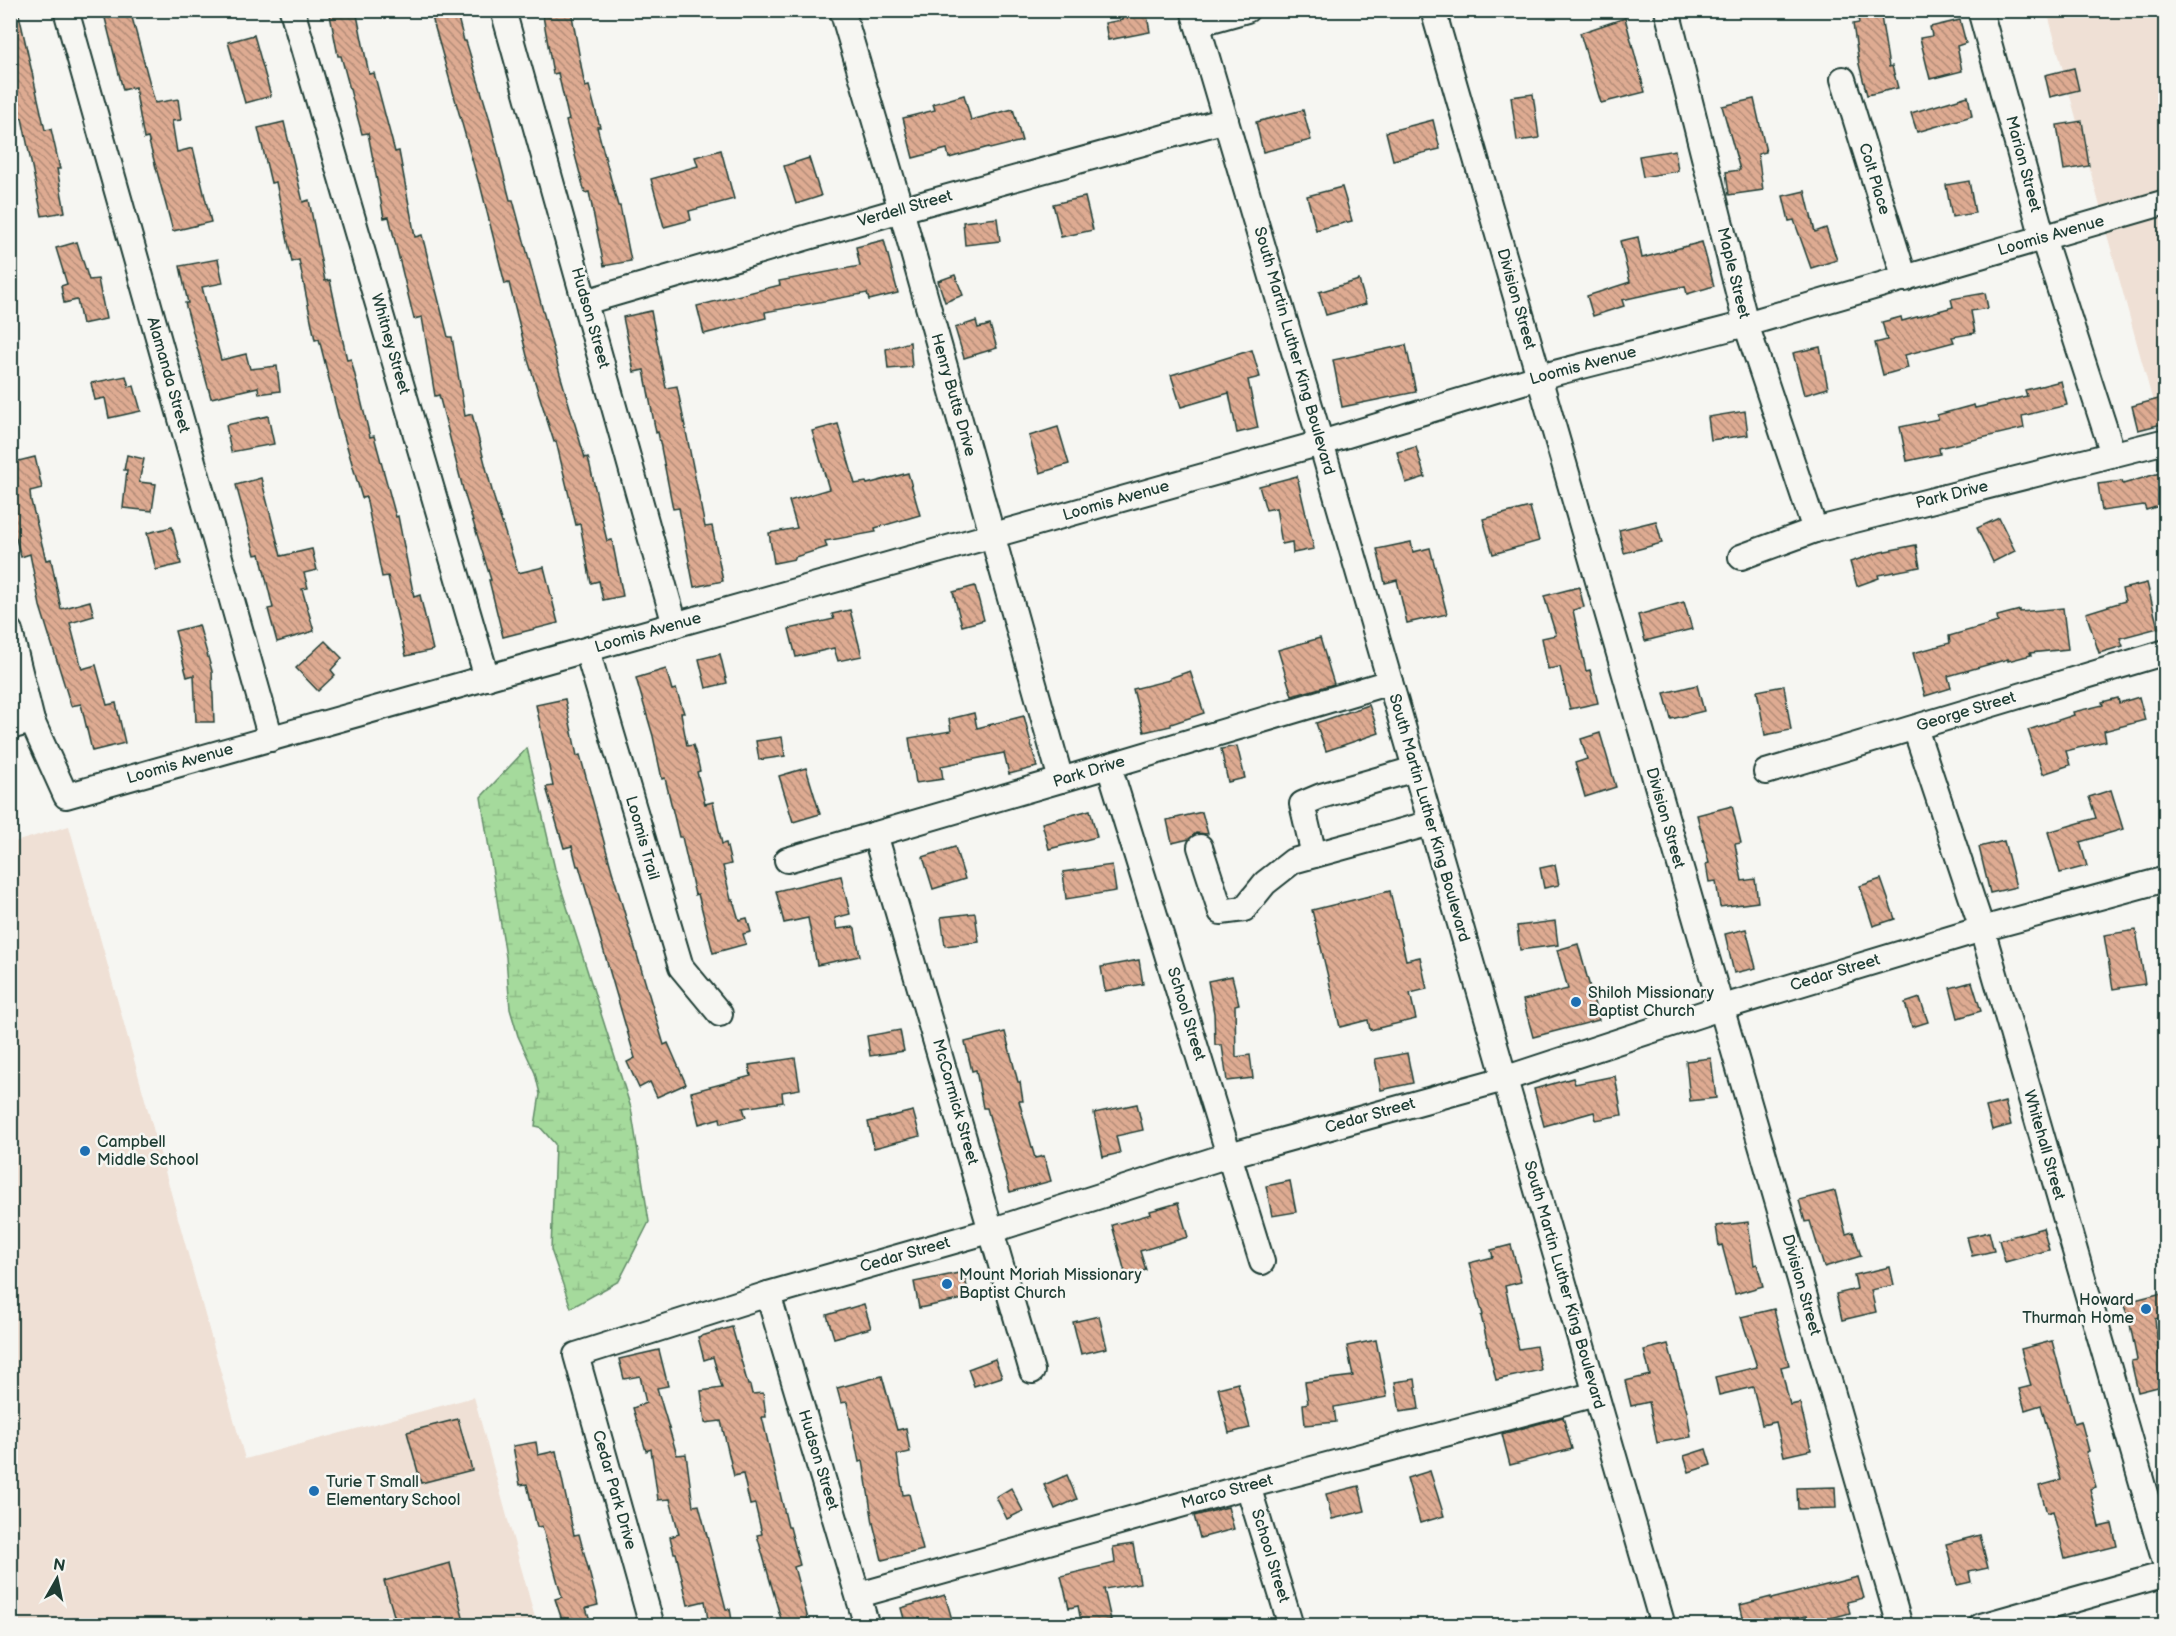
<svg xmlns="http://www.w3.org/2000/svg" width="2176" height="1636" viewBox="0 0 2176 1636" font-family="'Balsamiq Sans',sans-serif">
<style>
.built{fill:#efe0d5}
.wetland{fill:url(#wetland-marsh);stroke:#628c68;stroke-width:1.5}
.building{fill:url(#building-back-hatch);stroke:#1f3d34;stroke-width:1.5}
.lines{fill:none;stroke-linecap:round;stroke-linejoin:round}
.minor-casing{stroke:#1f3d34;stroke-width:28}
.minor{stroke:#f6f6f2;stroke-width:24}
.poi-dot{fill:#1f6fb2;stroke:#f6f6f2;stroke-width:2}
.labels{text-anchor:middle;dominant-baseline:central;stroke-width:5;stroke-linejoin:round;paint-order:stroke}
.street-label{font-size:16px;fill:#1f3d34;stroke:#f6f6f2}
.poi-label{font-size:16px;fill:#1f3d34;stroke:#f6f6f2;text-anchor:start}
</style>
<defs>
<pattern id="wetland-marsh" width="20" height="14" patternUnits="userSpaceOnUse" patternTransform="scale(1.5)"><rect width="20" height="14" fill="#a5da9c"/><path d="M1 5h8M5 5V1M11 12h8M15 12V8" fill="none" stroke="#8ebc87"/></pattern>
<pattern id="building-back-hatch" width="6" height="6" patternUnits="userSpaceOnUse" patternTransform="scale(1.5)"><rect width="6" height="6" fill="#deab92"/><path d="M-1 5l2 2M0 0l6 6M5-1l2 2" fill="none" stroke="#b38c78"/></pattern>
</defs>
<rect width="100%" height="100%" fill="#f6f6f2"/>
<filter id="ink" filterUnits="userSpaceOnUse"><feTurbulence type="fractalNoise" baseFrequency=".0167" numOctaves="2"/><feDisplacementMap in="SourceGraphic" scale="12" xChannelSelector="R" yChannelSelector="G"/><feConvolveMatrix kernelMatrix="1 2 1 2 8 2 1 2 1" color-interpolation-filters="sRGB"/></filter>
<g filter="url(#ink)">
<g class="built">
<polygon points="2047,11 2165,11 2165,191 2101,210"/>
<polygon points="2165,213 2165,430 2161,431 2106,231"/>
<polygon points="69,826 245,1459 474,1397 537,1625 11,1626 11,843"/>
</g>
<polygon class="wetland" points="527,748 555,869 631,1108 649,1222 619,1281 571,1308 551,1250 555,1144 540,1127 535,1126 540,1094 535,1073 518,1036 510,1009 506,957 481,797"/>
<g class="building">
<polygon points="18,10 45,130 51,129 60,169 57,169 65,212 42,216 22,118 15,119 10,96 10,11"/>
<polygon points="103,10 130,10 155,103 178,99 181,120 172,121 177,152 193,148 211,222 173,231 148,138 144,139 135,87 123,90"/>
<polygon points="329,10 356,10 369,74 374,73 395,152 399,151 415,237 422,235 448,337 452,337 465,416 472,414 494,498 518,573 544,567 558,623 503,637 489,580 491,580 463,489 439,395 435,396 422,317 414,319 389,217 384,218 368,133 362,134 341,56 338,56"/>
<polygon points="430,10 456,10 464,41 466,41 489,117 510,200 513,200 560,374 585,458 588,457 607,541 612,540 623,596 603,600 599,581 591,583 580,524 576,525 556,441 554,442 528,360 509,283 505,284 480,184 479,184"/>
<polygon points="542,10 571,10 585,87 589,86 600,127 597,127 618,206 620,206 631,261 604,266 589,192 585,193 566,121 569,120 558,73 553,74"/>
<polygon points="1120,10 1146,10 1150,32 1108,40 1105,23 1122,20"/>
<polygon points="1857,10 1880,10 1889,67 1892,66 1898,88 1867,95 1859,64 1853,24 1859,23"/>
<polygon points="1625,18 1645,92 1601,103 1580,33"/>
<polygon points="1960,20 1966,43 1957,46 1962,71 1930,79 1920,38 1932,36 1930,27"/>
<polygon points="254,35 271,96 245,103 228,42"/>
<polygon points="2074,68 2079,90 2050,97 2045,75"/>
<polygon points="1533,94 1539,138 1517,141 1511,97"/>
<polygon points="964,95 971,120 1013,109 1022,141 990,149 989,147 949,158 947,149 913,158 903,118 935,110 933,104"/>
<polygon points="1968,96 1972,116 1917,132 1911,113"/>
<polygon points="1754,99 1766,152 1758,154 1763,190 1729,195 1726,172 1740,170 1722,106"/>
<polygon points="1303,110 1311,140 1263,152 1256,122"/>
<polygon points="1433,120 1440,149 1393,160 1386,132"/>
<polygon points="2082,121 2089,166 2064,170 2057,125"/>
<polygon points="284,122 303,202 309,200 325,281 330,280 347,360 351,359 370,437 374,436 396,517 398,516 414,597 420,595 433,650 406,656 388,576 382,577 366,497 362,498 339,419 319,339 315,340 299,260 292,262 276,182 271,183 258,128"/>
<polygon points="721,150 734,199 689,211 691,220 664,227 651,179 698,166 695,157"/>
<polygon points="1675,150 1678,171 1643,177 1639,156"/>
<polygon points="809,158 821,196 796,204 784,166"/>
<polygon points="1969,181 1975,213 1952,217 1946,185"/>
<polygon points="1342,187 1352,221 1316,230 1307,196"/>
<polygon points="1805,191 1815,232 1826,228 1837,260 1811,268 1794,220 1789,221 1783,196"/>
<polygon points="1085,197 1093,230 1061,237 1053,204"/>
<polygon points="997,218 1000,241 965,245 963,222"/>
<polygon points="1638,237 1642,258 1702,242 1714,286 1687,294 1685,286 1622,300 1624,306 1593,316 1587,296 1630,282 1620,241"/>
<polygon points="884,240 898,293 869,300 867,293 765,312 766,318 704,334 697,306 780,285 779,281 860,266 856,247"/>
<polygon points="77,242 89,280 98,279 106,319 82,324 77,300 64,303 61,286 67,284 56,248"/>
<polygon points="218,259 223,283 202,287 221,360 246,354 250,369 277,366 280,391 259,394 258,387 211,398 185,303 188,303 180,266"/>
<polygon points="955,275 963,295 945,302 938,281"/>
<polygon points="1359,280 1366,304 1326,315 1319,292"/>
<polygon points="1985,293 1988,308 1971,311 1975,333 1952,337 1954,342 1905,355 1908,368 1883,375 1875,343 1887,340 1882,322 1901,317 1902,321 1953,307 1951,299"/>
<polygon points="651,311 666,388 677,386 705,527 712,526 723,581 694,587 679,508 673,509 658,432 656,433 644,370 634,372 623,317"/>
<polygon points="976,321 978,328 990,325 997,348 964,358 955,328"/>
<polygon points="910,342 912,367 888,369 886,349"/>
<polygon points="1406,345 1416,392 1342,407 1333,360"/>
<polygon points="1820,347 1828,388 1804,395 1793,353"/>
<polygon points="1252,350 1260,377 1248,380 1258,428 1237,433 1229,393 1181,407 1171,375"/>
<polygon points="126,376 129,387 134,386 141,411 109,418 105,398 95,400 91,383"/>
<polygon points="2061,381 2067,405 2022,416 2024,428 1939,448 1940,454 1907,461 1900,427 1938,419 1937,415 1974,405 1975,408 2027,396 2025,390"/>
<polygon points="2166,397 2166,423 2138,430 2132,406"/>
<polygon points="1745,411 1748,435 1711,440 1708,417"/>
<polygon points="268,416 274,444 231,452 226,425"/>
<polygon points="838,424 855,484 866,482 867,484 908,473 920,515 875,528 876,532 825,541 827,547 795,557 795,559 774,563 769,533 797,528 789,501 829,489 812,431"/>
<polygon points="1058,427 1069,464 1040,473 1029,436"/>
<polygon points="1416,447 1425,477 1406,483 1397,452"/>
<polygon points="127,455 144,459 139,482 156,484 152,511 123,508 127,470 124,470"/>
<polygon points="35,457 42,488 30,491 31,501 46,560 51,559 61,609 90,601 94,616 70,623 82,669 96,665 107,705 116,703 125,743 92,751 81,704 71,706 40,606 30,554 21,557 10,517 14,515 10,501 10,463"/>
<polygon points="2166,471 2166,504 2146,510 2144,505 2102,511 2098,484 2122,481 2123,484"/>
<polygon points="1297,476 1314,549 1293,553 1292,542 1282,544 1276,508 1266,510 1259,486"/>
<polygon points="261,478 281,556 312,549 317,570 304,573 308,588 302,589 314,631 277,642 268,609 273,608 260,554 255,555 236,485"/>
<polygon points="1530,507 1539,541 1493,554 1483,519"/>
<polygon points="1999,518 2015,551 1993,562 1977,528"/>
<polygon points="1656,521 1662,543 1624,553 1619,530"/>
<polygon points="172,527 181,564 156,570 147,533"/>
<polygon points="1411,542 1413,552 1430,548 1447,614 1407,623 1397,580 1385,583 1377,549"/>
<polygon points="1916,545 1920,567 1878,575 1879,578 1857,586 1850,562 1881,552"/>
<polygon points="2147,583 2158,628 2120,638 2123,646 2099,653 2086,613 2125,601 2122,589"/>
<polygon points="975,586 984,620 962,626 953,592"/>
<polygon points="1579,587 1584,607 1573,610 1586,671 1590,670 1598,703 1570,709 1560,667 1548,669 1542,638 1556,635 1544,596"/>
<polygon points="1684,602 1692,629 1645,641 1638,615"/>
<polygon points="2063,608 2068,649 2030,653 2031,655 2008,661 2008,659 1948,676 1951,688 1925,696 1913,653 1950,643 1949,636 1998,622 1997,616 2020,610 2020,612"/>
<polygon points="850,610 862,656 838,661 834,648 796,657 789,629 834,619 832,614"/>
<polygon points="199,625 212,671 214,722 196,722 194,675 187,677 175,631"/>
<polygon points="1320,638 1334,684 1292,696 1278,650"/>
<polygon points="325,641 342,658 331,670 335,675 318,691 296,668"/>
<polygon points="720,654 727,683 706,688 699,659"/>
<polygon points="666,669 672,690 676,689 684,713 681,713 687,746 693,745 697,758 700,771 697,772 705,804 713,802 722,844 726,843 731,864 723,866 731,900 733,900 739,920 747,918 751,932 743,934 746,944 713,953 698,894 695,895 682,837 679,837 665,778 662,779 653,736 636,678"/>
<polygon points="1190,671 1204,713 1171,724 1171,726 1144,732 1133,689 1170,680 1170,678"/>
<polygon points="1697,685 1704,711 1671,719 1664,693"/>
<polygon points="1784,686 1791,730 1765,735 1757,691"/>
<polygon points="2139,697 2145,720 2104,731 2106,741 2066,751 2070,765 2043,774 2028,730 2074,715 2073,712 2103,705 2102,702 2118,698 2119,703"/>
<polygon points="565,699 577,756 580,755 612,871 664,1045 668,1043 686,1084 657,1097 650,1082 639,1088 627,1062 635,1058 579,866 577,866 572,846 564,848 546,787 553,786 536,705"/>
<polygon points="1369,705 1379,733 1326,751 1316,723"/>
<polygon points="974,713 977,728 1024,716 1037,767 1009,774 1004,753 941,766 943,779 916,783 909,738 951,731 949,719"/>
<polygon points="1600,733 1616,787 1585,797 1575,763 1587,759 1581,739"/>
<polygon points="782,737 785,756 759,760 756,741"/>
<polygon points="1237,746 1245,778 1228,782 1221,749"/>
<polygon points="806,768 820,814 793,822 779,776"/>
<polygon points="2111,790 2123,829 2080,842 2087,866 2060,873 2048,832 2096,818 2089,797"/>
<polygon points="1732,806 1741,843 1735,844 1742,881 1755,879 1758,902 1720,907 1716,881 1709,882 1706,864 1709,863 1697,815"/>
<polygon points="1090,810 1097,837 1049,849 1042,823"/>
<polygon points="1202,812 1208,834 1196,833 1189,839 1172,843 1167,820"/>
<polygon points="2004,841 2016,887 1990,893 1979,847"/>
<polygon points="955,847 965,879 933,889 923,857"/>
<polygon points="1112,865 1116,891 1066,899 1063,872"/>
<polygon points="1555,865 1559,885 1544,888 1540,868"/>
<polygon points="841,876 850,914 835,918 837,929 853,927 855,929 860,956 817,965 808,918 784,923 776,891"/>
<polygon points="1881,879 1895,919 1873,926 1860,886"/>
<polygon points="1390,891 1406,960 1420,957 1427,989 1410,993 1416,1019 1370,1030 1368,1020 1340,1027 1312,910"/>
<polygon points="975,913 979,942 945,946 941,917"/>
<polygon points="1555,921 1558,945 1520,950 1517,926"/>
<polygon points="1746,929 1756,968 1734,973 1725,934"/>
<polygon points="2136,930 2145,984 2113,989 2104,935"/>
<polygon points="1578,944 1599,1020 1533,1037 1523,1000 1568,989 1557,950"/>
<polygon points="1139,960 1143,984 1105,991 1101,967"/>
<polygon points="1232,976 1239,1004 1235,1005 1236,1057 1250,1055 1253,1078 1227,1081 1222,1045 1215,1045 1214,1013 1208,981"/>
<polygon points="1972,982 1981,1011 1958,1018 1950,988"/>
<polygon points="1920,998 1928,1022 1912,1027 1905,1003"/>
<polygon points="900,1030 904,1051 870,1056 867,1036"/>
<polygon points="1005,1032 1018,1082 1020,1082 1023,1101 1019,1101 1035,1158 1044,1156 1051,1181 1010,1192 987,1108 983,1108 976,1070 972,1071 965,1042"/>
<polygon points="1407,1053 1413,1083 1381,1090 1375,1059"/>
<polygon points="795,1058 800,1089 782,1092 783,1102 743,1108 746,1117 721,1123 720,1118 699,1124 691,1092 751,1076 749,1065"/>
<polygon points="1711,1058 1716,1098 1690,1101 1686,1061"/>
<polygon points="1615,1076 1622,1115 1596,1120 1594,1112 1544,1126 1534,1089 1573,1078 1575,1084"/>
<polygon points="2005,1102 2011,1125 1992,1130 1986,1107"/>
<polygon points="1137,1104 1143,1130 1116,1136 1120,1153 1103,1157 1094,1113"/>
<polygon points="913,1111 920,1136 874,1148 868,1122"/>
<polygon points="1290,1181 1296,1212 1272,1216 1266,1186"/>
<polygon points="1835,1191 1846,1234 1853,1232 1861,1256 1824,1267 1810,1221 1805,1222 1799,1200"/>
<polygon points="1178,1203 1188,1237 1140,1251 1146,1270 1126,1276 1112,1225 1151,1214 1150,1211"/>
<polygon points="1748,1222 1754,1265 1757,1264 1763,1286 1735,1294 1722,1245 1719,1246 1716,1226"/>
<polygon points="2043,1228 2049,1250 2005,1262 1999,1240"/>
<polygon points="1989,1232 1994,1251 1972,1256 1967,1237"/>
<polygon points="1511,1245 1521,1282 1505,1286 1519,1349 1536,1346 1541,1370 1496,1380 1481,1316 1483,1315 1469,1263 1493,1257 1491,1250"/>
<polygon points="1890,1267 1894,1285 1871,1290 1876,1312 1842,1320 1836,1294 1857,1289 1854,1275"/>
<polygon points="964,1272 969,1298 919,1308 914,1282"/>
<polygon points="2166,1292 2166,1316 2155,1319 2159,1354 2163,1354 2166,1364 2166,1385 2138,1392 2131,1361 2137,1360 2129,1319 2123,1303"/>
<polygon points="864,1304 871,1328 834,1338 827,1315"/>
<polygon points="1774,1309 1789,1365 1781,1367 1790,1405 1800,1403 1811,1450 1784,1456 1776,1422 1762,1425 1753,1387 1719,1395 1715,1377 1757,1367 1741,1317"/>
<polygon points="1099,1316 1107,1348 1081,1354 1073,1322"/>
<polygon points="732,1327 748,1385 750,1385 752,1394 763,1393 766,1417 762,1417 788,1527 790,1527 800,1565 794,1567 808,1619 783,1626 757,1535 762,1534 755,1504 750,1505 743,1474 734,1476 721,1421 705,1423 701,1391 722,1388 713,1357 704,1360 698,1337"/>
<polygon points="1376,1340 1387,1397 1334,1407 1336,1422 1305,1425 1303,1404 1308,1403 1305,1382 1353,1376 1347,1346"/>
<polygon points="2052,1341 2074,1423 2081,1421 2089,1451 2086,1452 2096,1487 2090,1489 2099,1527 2112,1524 2117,1546 2065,1559 2053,1511 2047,1513 2039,1486 2061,1480 2041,1405 2025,1410 2019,1389 2031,1386 2021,1349"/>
<polygon points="1668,1344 1687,1412 1691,1437 1657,1443 1649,1402 1631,1406 1625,1381 1650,1375 1644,1350"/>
<polygon points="659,1350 668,1386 657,1388 677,1455 686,1454 693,1506 699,1505 726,1609 730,1609 733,1626 709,1626 705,1601 688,1605 676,1553 674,1553 670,1537 679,1534 670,1499 658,1500 651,1449 646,1451 633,1408 646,1403 640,1376 624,1379 619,1359"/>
<polygon points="995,1359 1002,1377 974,1386 968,1369"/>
<polygon points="882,1376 897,1430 906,1428 910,1452 897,1455 903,1495 909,1494 923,1550 882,1560 873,1523 863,1461 859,1462 847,1402 841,1403 837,1388"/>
<polygon points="1415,1379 1419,1409 1400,1412 1395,1382"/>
<polygon points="1238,1383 1250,1428 1229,1433 1218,1388"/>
<polygon points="1563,1417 1572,1449 1510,1465 1502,1434"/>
<polygon points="458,1419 472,1470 421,1483 407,1432"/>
<polygon points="536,1442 538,1455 556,1451 574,1535 579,1534 598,1605 586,1608 592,1626 564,1626 555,1599 562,1597 542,1526 537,1527 527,1484 520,1485 513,1446"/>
<polygon points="1706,1449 1711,1465 1689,1472 1684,1456"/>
<polygon points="1430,1471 1444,1516 1420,1523 1407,1478"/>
<polygon points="1067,1475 1077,1499 1055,1509 1044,1485"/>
<polygon points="1359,1486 1365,1511 1332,1519 1326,1494"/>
<polygon points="1835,1487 1836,1508 1798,1509 1797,1488"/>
<polygon points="1011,1488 1023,1511 1007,1519 996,1497"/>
<polygon points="1228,1507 1234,1529 1200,1538 1194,1516"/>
<polygon points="1980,1535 1988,1568 1969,1572 1971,1582 1957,1585 1946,1544"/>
<polygon points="1133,1544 1140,1583 1104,1589 1111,1620 1082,1626 1078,1606 1069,1608 1061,1576 1115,1563 1113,1547"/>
<polygon points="450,1563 465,1626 397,1626 384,1581"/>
<polygon points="1858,1577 1864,1598 1847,1602 1850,1613 1809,1624 1807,1616 1778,1623 1778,1626 1745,1626 1740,1605 1771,1597 1771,1599"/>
<polygon points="945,1595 953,1623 944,1626 906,1626 901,1608"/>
</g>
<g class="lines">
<g class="minor-casing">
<g id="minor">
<polyline points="66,10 271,739"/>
<polyline points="292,10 487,678"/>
<polyline points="503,10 675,625"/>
<polyline points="842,10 901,210 1061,780"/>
<polyline points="1193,10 1321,443 1663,1626"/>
<polyline points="1433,10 1900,1626"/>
<polyline points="1667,10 1746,324 1815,530"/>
<polyline points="1980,10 2043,238 2113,454"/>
<polyline points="1197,24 1247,10"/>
<polyline points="1843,79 1905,279"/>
<polyline points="585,302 901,210 1226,120"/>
<polyline points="1741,557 1815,530 2166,441"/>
<polyline points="10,631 32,721 66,796 1321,443 1539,377 1746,324 2166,202"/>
<polyline points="587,650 681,967 720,1014"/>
<polyline points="10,727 32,721"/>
<polyline points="1915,728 1982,929 2166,1566"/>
<polyline points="1109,766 1262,1262"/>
<polyline points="1766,772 2166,652"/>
<polyline points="875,834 1032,1371"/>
<polyline points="1200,847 1221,912 1244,909 1265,883 1293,861 1431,823"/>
<polyline points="1314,855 1302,804 1321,796 1415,769"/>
<polyline points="787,860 1061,780 1390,682"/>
<polyline points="768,1294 867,1626"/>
<polyline points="1248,1486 1291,1626"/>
<polyline points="859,1595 1248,1486 1596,1394"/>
<polyline points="652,1626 576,1355 768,1294 993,1230 1229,1155 1504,1079 1720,1008 1982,929 2166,879"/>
<polyline points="1981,1626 2166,1574"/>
</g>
</g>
<use href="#minor" class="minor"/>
</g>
</g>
<g class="poi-dot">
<circle cx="1576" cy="1002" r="6"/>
<circle cx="85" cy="1151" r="6"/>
<circle cx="947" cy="1284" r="6"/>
<circle cx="2146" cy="1309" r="6"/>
<circle cx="314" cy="1491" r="6"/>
</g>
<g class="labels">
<g class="street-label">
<text transform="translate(2023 164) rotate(75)">Marion Street</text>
<text transform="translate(1874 179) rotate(73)">Colt Place</text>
<text transform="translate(905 209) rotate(-16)">Verdell Street</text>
<text transform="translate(2051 236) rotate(-16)">Loomis Avenue</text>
<text transform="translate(1733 273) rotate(76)">Maple Street</text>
<text transform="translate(1516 299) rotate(74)">Division Street</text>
<text transform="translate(590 318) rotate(74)">Hudson Street</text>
<text transform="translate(390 344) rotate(74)">Whitney Street</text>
<text transform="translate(1294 351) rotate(74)">South Martin Luther King Boulevard</text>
<text transform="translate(1583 366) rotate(-15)">Loomis Avenue</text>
<text transform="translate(168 375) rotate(74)">Alamanda Street</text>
<text transform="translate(953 395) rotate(74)">Henry Butts Drive</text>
<text transform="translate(1952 495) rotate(-14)">Park Drive</text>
<text transform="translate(1116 501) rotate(-16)">Loomis Avenue</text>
<text transform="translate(648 633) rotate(-16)">Loomis Avenue</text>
<text transform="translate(1966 712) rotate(-17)">George Street</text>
<text transform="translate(180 764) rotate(-16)">Loomis Avenue</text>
<text transform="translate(1089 772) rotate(-17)">Park Drive</text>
<text transform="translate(1429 818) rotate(74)">South Martin Luther King Boulevard</text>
<text transform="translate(1665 818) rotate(74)">Division Street</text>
<text transform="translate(642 838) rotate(74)">Loomis Trail</text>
<text transform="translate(1835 973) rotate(-17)">Cedar Street</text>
<text transform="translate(1186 1014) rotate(73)">School Street</text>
<text transform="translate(955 1102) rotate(74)">McCormick Street</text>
<text transform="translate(1370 1116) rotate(-16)">Cedar Street</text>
<text transform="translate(2044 1145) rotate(74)">Whitehall Street</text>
<text transform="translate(905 1255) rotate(-16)">Cedar Street</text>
<text transform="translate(1564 1285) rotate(74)">South Martin Luther King Boulevard</text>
<text transform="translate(1801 1285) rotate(74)">Division Street</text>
<text transform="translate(818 1460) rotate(73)">Hudson Street</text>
<text transform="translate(614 1490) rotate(74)">Cedar Park Drive</text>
<text transform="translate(1227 1492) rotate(-15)">Marco Street</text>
<text transform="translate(1270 1556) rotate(73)">School Street</text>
</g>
<g class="poi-label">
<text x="1588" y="993">Shiloh Missionary<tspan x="1588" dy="18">Baptist Church</tspan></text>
<text x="97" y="1142">Campbell<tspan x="97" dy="18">Middle School</tspan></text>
<text x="959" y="1275">Mount Moriah Missionary<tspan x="959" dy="18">Baptist Church</tspan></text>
<text x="2134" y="1300" text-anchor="end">Howard<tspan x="2134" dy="18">Thurman Home</tspan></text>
<text x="326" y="1482">Turie T Small<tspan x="326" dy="18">Elementary School</tspan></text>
</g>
</g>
<rect width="2176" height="1636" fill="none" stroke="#f6f6f2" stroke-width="36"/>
<rect x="18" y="18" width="2140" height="1600" fill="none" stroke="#1f3d34" stroke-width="2" filter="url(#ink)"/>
<g transform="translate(57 1579) rotate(9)" stroke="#f6f6f2" stroke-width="4.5" paint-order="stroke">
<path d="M0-4.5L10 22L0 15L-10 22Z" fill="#1f3d34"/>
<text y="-9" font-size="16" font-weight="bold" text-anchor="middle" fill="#1f3d34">N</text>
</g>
</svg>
